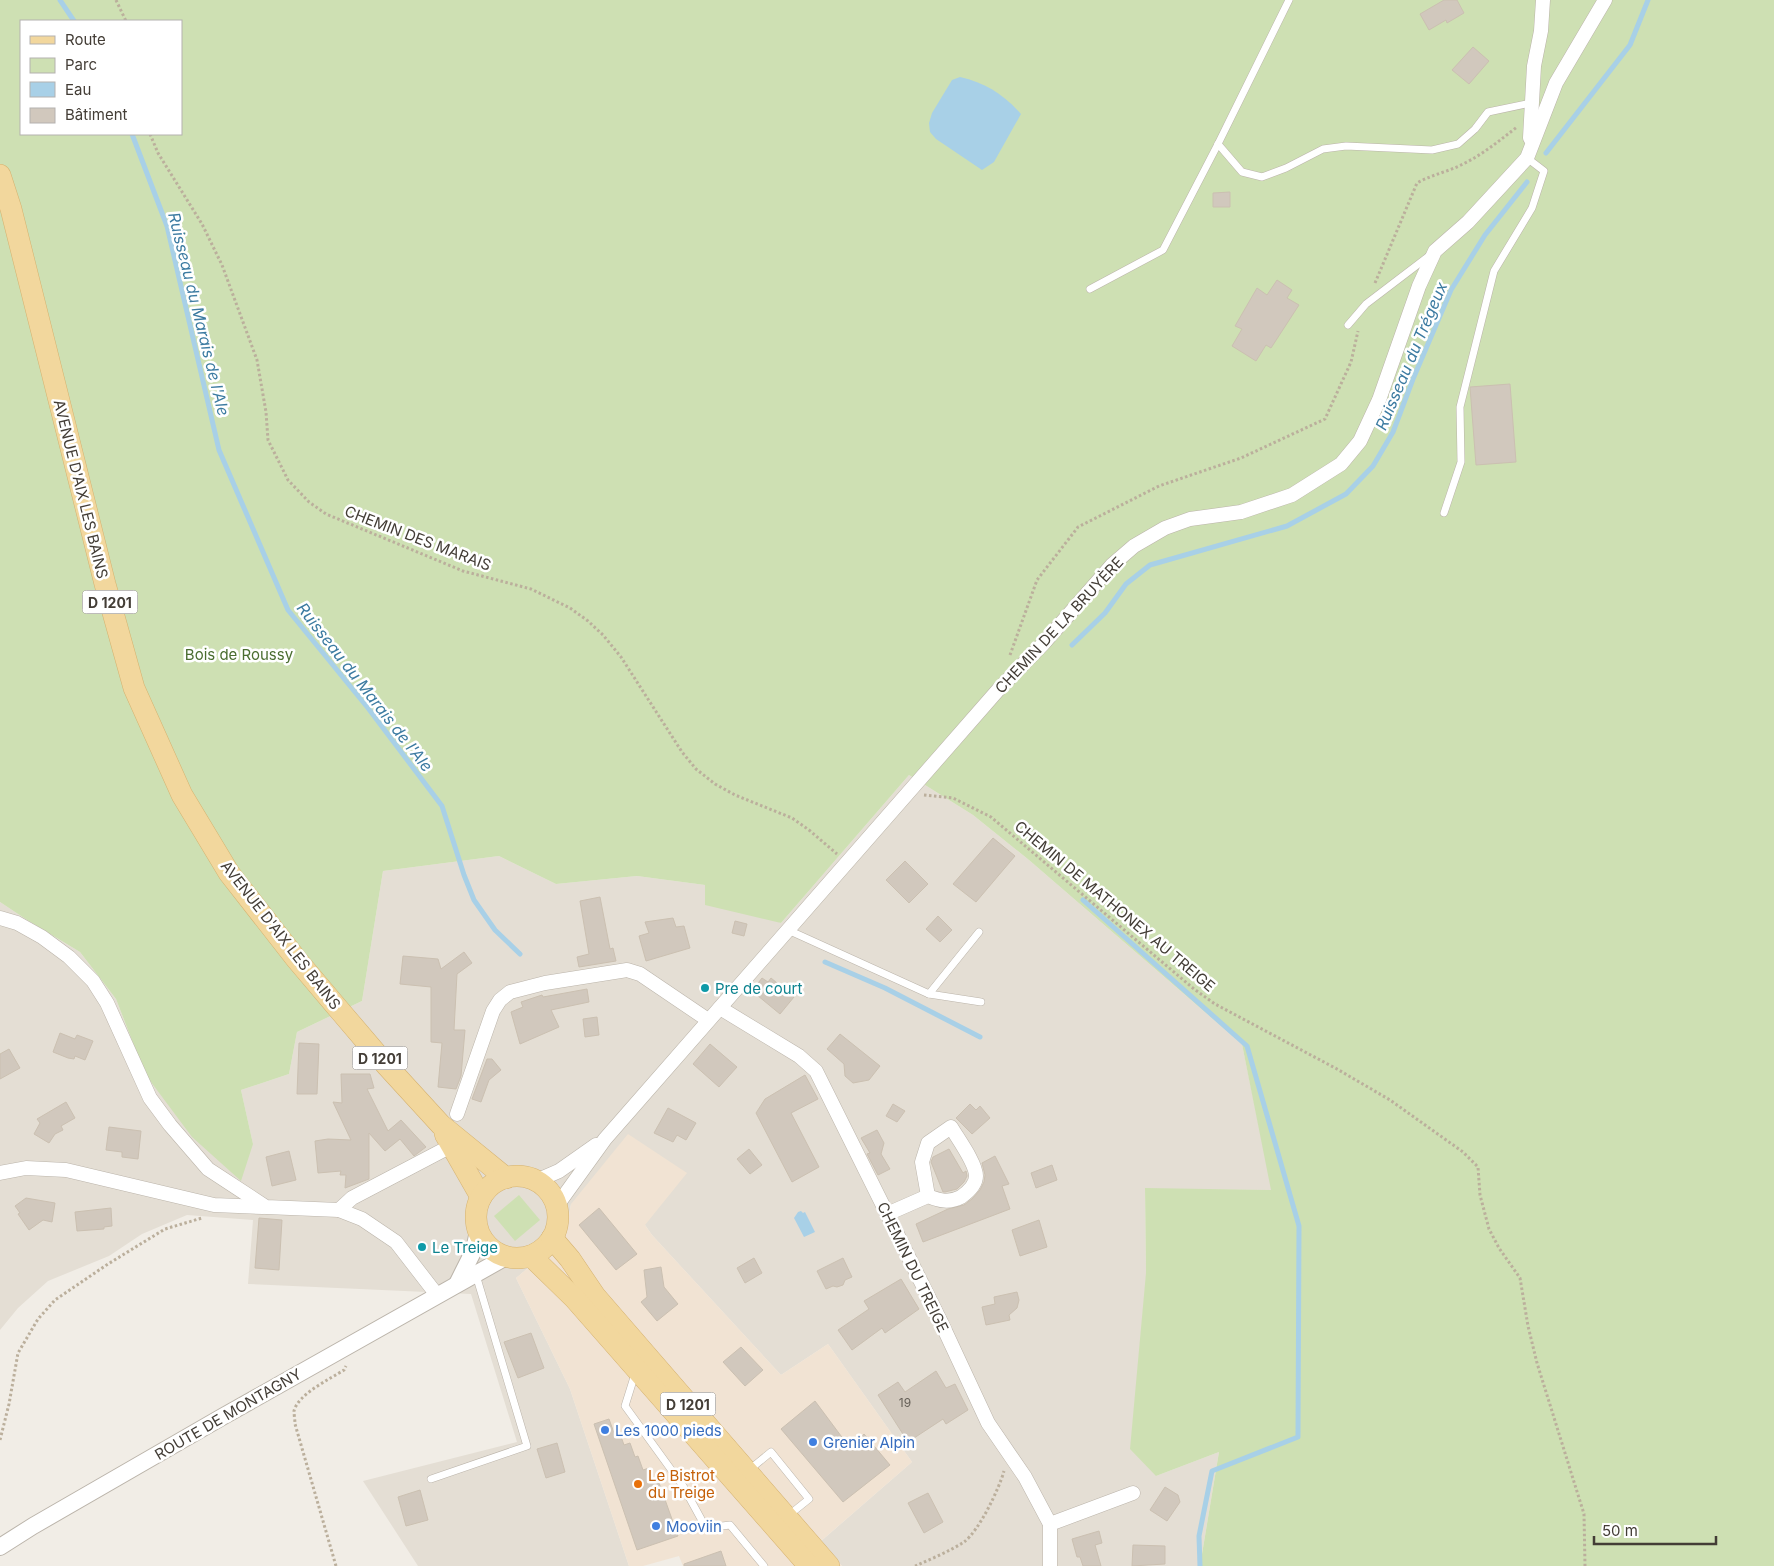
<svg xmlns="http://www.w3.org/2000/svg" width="1774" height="1566" viewBox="0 0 1774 1566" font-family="Inter,sans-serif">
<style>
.residential{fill:#e4ded4}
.commercial{fill:#f1e3d3}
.green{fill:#cee0b3;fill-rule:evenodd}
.water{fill:#a8d0e7}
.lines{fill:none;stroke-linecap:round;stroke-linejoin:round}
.stream{stroke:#a8d0e7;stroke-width:5}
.building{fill:#d1c8bd;stroke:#cbc0b1}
.service-casing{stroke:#bbb4aa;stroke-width:8}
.minor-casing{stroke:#bbb4aa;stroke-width:15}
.tertiary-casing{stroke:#bbb4aa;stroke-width:18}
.primary-casing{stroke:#d5b270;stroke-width:22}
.path{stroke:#bbaf9c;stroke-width:3;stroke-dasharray:2.5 2.5;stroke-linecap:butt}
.service{stroke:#fff;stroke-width:7}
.minor{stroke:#fff;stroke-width:14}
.tertiary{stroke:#fff;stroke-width:16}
.primary{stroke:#f2d79d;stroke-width:21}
.culture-dot{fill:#0f9aa8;stroke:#fff;stroke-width:2}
.shop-dot{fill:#3f7fe0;stroke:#fff;stroke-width:2}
.food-dot{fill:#e8710a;stroke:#fff;stroke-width:2}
.labels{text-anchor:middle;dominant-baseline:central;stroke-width:5;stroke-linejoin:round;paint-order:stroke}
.number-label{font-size:12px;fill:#666058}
.shield{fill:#fff;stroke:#7b7772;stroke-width:1}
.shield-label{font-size:14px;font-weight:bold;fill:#433d36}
.street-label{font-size:15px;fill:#433d36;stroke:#fff}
.park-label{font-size:15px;fill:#4a6d30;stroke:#fff}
.culture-label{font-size:15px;fill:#0d838f;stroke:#fff;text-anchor:start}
.shop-label{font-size:15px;fill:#366cbe;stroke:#fff;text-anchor:start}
.food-label{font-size:15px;fill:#c56008;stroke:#fff;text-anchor:start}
.water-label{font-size:16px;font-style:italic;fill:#3c7ba1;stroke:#fff}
</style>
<rect width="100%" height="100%" fill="#f1ede6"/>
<polygon class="residential" points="909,775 973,815 1029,860 1242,1044 1272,1190 1145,1189 1146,1273 1156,1476 1219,1452 1200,1566 842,1566 820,1542 912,1462 828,1344 781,1375 652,1235 645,1225 571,1204 565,1237 516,1278 570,1389 629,1566 418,1566 363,1481 517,1442 471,1294 248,1284 253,1220 187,1215 142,1234 109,1256 48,1281 18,1308 0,1330 0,902 27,920 80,952 116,999 145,1074 253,1144 241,1090 289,1074 297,1032 362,1001 383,871 499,856 556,884 637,876 705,885 781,923"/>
<polygon class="commercial" points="628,1134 687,1173 645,1225 652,1235 781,1375 828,1344 912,1462 821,1541 842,1566 683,1566 679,1556 643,1566 629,1566 570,1389 516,1278 565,1237 571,1204"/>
<g class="green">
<path d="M0,0H1774V1566H1200L1219,1452L1156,1476L1130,1449L1146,1273L1145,1188L1271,1190L1242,1044L1029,860L973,815L909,775L781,923L705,905V885L637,876L556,884L499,856L383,871L362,1001L297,1032L289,1074L241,1090L253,1144L241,1181L192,1137L145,1074L116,999L80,952L27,920L0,902ZM21,21H181V134H21Z"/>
<polygon points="519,1195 540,1220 515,1241 494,1216"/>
</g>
<g class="water">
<path d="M960,77C986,83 1003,94 1021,114L994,162L982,170L936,139L930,132L929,123L932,113L952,80Z"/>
<polygon points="801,1211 803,1213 805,1212 815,1232 804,1237 794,1218 798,1212"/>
</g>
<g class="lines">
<g class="stream">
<polyline points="60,0 74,21"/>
<polyline points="132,134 167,226 219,450 288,610 368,708 442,806 464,875 474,900 495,930 520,954"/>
<polyline points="1546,153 1630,45 1648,0"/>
<polyline points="1072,645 1105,613 1126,584 1150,565 1287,526 1346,494 1373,466 1393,432 1413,379 1451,290 1485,235 1527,182"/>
<polyline points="1083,900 1247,1046 1299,1226 1298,1437 1212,1471 1199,1536 1200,1566"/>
<polyline points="825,962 885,988 980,1037"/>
</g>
</g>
<g class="building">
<polygon points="1444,0 1457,0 1464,13 1447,23 1446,20 1429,30 1420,14"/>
<polygon points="1473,47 1489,61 1469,84 1452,70"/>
<polygon points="1230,192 1230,207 1213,207 1213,193"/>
<polygon points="1277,280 1292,290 1287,298 1299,305 1271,348 1266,345 1256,361 1232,346 1242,329 1235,326 1257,288 1267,295"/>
<polygon points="1510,384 1516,462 1476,465 1470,387"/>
<polygon points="993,838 1015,856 976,902 953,884"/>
<polygon points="905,861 928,884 909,903 886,880"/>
<polygon points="600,897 610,949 613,948 616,961 579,967 577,957 589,954 580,901"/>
<polygon points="938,916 952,930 940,942 926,929"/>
<polygon points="673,918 676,927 684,926 690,948 646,961 639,936 649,933 645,922"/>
<polygon points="735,921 747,924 744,936 732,933"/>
<polygon points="464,952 472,963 457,974 454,1030 465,1030 461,1076 456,1089 438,1087 442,1043 431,1042 431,987 400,984 403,956 438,959 441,969"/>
<polygon points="762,978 768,982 771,978 794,997 780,1014 752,991"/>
<polygon points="587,989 589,1002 551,1010 559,1027 520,1044 511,1012 523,1007 521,1002 542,995 543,997"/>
<polygon points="597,1017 599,1035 585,1037 583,1019"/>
<polygon points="60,1033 75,1039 77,1035 93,1041 85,1060 75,1056 74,1059 68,1058 53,1052"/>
<polygon points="840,1034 880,1066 869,1080 853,1083 845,1076 844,1064 827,1049"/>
<polygon points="299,1043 319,1044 317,1094 297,1094"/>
<polygon points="710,1044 737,1067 719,1087 693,1064"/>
<polygon points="9,1049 20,1068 0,1079 0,1054"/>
<polygon points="487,1059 492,1059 501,1070 489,1080 481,1102 472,1099"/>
<polygon points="341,1074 370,1074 374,1088 367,1089 388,1131 401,1120 426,1147 414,1156 400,1139 385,1151 369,1133 369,1179 345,1188 346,1175 340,1175 341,1171 318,1173 315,1141 328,1139 351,1140 333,1102 342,1103"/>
<polygon points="805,1075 818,1099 791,1113 819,1167 792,1182 756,1113 765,1099"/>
<polygon points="66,1102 75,1118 61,1126 63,1130 55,1134 49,1143 34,1134 40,1123 37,1119"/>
<polygon points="893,1104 905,1111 897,1122 886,1116"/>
<polygon points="970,1104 976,1110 980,1106 990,1118 972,1134 956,1118"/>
<polygon points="668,1108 696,1123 686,1140 677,1135 673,1142 654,1133"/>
<polygon points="109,1127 141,1131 138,1159 122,1157 122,1152 106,1150"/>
<polygon points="877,1130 884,1143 881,1154 890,1169 878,1175 867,1154 870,1153 861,1138"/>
<polygon points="749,1149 762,1165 750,1174 737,1159"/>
<polygon points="949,1149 963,1173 966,1171 967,1176 964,1182 957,1189 945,1192 943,1192 931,1162 933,1157"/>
<polygon points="289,1151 296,1180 272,1186 266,1157"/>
<polygon points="995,1156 1009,1184 1002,1186 1010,1209 923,1242 916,1224 948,1209 964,1205 972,1199 980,1190 984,1182 985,1175 982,1163"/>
<polygon points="1052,1165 1057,1180 1036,1188 1031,1173"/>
<polygon points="26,1198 55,1203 52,1222 43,1220 29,1230 18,1214 20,1213 15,1206"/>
<polygon points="111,1208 112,1226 104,1227 104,1229 77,1231 75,1212"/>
<polygon points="599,1208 637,1254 616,1270 579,1225"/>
<polygon points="259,1218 282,1220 279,1270 255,1268"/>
<polygon points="1039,1220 1047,1247 1020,1256 1012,1230"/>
<polygon points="754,1258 762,1273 745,1283 737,1268"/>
<polygon points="843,1258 852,1277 845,1280 843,1285 837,1287 833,1286 826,1289 817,1271"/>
<polygon points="661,1267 664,1287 678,1304 657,1321 641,1302 647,1297 644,1270"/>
<polygon points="901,1279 919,1309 885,1333 882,1328 852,1350 838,1330 869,1309 864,1301"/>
<polygon points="1017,1292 1019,1300 1017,1308 1009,1315 1010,1320 986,1325 982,1307 995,1304 994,1297"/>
<polygon points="531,1333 544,1368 518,1378 504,1342"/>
<polygon points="741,1347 763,1370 745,1386 723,1362"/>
<polygon points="936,1371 946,1388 955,1384 968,1410 946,1424 943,1419 908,1442 878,1395 898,1382 905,1392"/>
<polygon points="815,1401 850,1448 864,1434 890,1465 843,1502 781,1429"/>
<polygon points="609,1419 614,1433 619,1431 624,1445 630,1443 635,1457 638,1456 643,1470 649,1468 654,1482 658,1480 678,1536 637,1550 594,1424"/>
<polygon points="557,1443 565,1472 546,1478 537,1449"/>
<polygon points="1165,1487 1178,1495 1180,1502 1167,1521 1150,1510"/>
<polygon points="420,1490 428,1520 406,1526 398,1497"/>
<polygon points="928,1493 943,1522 924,1533 908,1503"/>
<polygon points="1099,1531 1102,1543 1095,1545 1101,1566 1083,1566 1080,1557 1077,1557 1072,1539"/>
<polygon points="1133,1545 1165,1546 1165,1564 1132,1566"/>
<polygon points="721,1551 726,1566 684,1566 684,1564"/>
</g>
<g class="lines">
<g class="service-casing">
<g id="service">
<polyline points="1218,144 1242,172 1262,177 1286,168 1323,149 1346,146 1432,150 1458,144 1475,129 1488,112 1531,103"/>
<polyline points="1090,289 1163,250 1218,144 1289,0"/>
<polyline points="1348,325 1366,304 1429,256"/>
<polyline points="1444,513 1461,462 1460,407 1494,271 1532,208 1544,171 1527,158"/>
<polyline points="788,930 929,994 979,932"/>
<polyline points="929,994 981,1002"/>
<polyline points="635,1374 625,1406 683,1486 706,1528 730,1525 764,1566"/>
<polyline points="749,1470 771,1452 809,1499 789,1515"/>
<polyline points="431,1479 527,1446 476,1275"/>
</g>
</g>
<g class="minor-casing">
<g id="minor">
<polyline points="1530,138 1534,66 1541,31 1543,0"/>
<polyline points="0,918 17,923 42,937 69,957 93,981 107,1003 150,1098 170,1125 208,1169 266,1207 339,1210 362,1219 396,1242 437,1295"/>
<polyline points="720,1008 799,1056 816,1071 940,1320 988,1423 1025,1477 1050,1524 1050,1566"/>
<polyline points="457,1114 493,1011 500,1000 510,992 545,983 627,970 640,974 708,1020"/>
<polyline points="0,1173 26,1168 66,1170 214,1205 263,1207"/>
<polyline points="536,1181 559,1171 596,1145"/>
<polyline points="556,1207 605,1139 998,690 1043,644 1112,565 1134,546 1165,528 1190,519 1241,512 1292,495 1341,464 1360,441 1379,400 1419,286 1435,251 1468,222 1527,158 1556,83 1605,0"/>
<polyline points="339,1210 352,1198 451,1146"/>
<path d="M887,1214L928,1196C940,1201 949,1203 961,1197C968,1192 976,1184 976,1176C976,1163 958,1139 951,1127L928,1143L922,1162L928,1196"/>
<polyline points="1050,1524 1133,1493"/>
</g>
</g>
<g class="tertiary-casing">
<g id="tertiary">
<polyline points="457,1284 474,1250 478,1231"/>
<polyline points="0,1547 33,1526 222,1417 506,1257"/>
</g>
</g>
<g class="primary-casing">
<g id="primary">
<polyline points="0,175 11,209 105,584 134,688 182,795 229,873 297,960 341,1012 387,1066 441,1125 506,1178"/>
<polyline points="445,1134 481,1197"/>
<circle cx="517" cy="1217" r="41"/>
<polyline points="552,1238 570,1259 595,1296 829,1566"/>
<polyline points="531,1256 575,1299 809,1566"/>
</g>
</g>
<g class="path">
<polyline points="116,0 126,21"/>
<polyline points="150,134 158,153 202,224 222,265 257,360 266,412 268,440 288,480 309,502 326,514 463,571 531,589 570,608 588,621 603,635 621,657 682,752 696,769 715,784 735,795 792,818 809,830 837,854"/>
<path d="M1375,283L1417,183C1431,175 1447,172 1461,165C1482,155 1499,141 1517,127"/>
<polyline points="1010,655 1037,580 1078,527 1159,486 1241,458 1325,419 1351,362 1358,331"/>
<polyline points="924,795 953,798 991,817 1194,989 1215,1004 1337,1069 1390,1100 1463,1152 1478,1167 1480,1195 1489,1229 1499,1248 1520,1278 1528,1326 1537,1363 1584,1514 1585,1566"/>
<polyline points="0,1440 9,1404 18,1353 38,1319 55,1300 108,1264 165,1229 202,1218"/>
<path d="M336,1566L295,1424C295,1420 294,1415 294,1411C298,1394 330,1379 344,1370L346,1366"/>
<path d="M915,1566C931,1559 950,1551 964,1542C979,1531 999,1489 1004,1471"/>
</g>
<use href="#service" class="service"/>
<use href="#minor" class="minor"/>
<use href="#tertiary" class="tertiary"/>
<use href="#primary" class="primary"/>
</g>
<g class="culture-dot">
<circle cx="705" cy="988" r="5"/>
<circle cx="422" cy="1247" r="5"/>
</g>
<g class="shop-dot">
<circle cx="605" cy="1430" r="5"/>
<circle cx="813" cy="1442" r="5"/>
<circle cx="656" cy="1526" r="5"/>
</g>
<circle class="food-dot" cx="638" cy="1484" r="5"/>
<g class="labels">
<g class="number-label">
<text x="905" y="1402">19</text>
</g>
<g class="shield">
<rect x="82.5" y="590.5" width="55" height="23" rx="4"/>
<rect x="352.5" y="1046.5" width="55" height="23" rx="4"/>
<rect x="660.5" y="1392.5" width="55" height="23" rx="4"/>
</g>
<g class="shield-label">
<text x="110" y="602">D 1201</text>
<text x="380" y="1058">D 1201</text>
<text x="688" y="1404">D 1201</text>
</g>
<g class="street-label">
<text transform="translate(81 489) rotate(76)">AVENUE D'AIX LES BAINS</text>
<text transform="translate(418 538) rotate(21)">CHEMIN DES MARAIS</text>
<text transform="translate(1059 625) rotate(-47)">CHEMIN DE LA BRUYÈRE</text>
<text transform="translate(1115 906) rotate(40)">CHEMIN DE MATHONEX AU TREIGE</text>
<text transform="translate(281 935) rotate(52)">AVENUE D'AIX LES BAINS</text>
<text transform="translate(913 1267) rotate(64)">CHEMIN DU TREIGE</text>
<text transform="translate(228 1414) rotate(-30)">ROUTE DE MONTAGNY</text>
</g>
<g class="park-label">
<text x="239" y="654">Bois de Roussy</text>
</g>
<g class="culture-label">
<text x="715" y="988">Pre de court</text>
<text x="432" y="1247">Le Treige</text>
</g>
<g class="shop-label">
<text x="615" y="1430">Les 1000 pieds</text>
<text x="823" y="1442">Grenier Alpin</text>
<text x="666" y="1526">Mooviin</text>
</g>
<g class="food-label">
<text x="648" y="1475">Le Bistrot<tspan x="648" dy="17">du Treige</tspan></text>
</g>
<g class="water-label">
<text transform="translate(199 314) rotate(76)">Ruisseau du Marais de l'Ale</text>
<text transform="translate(1411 356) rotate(-67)">Ruisseau du Trégeux</text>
<text transform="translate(365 687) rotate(52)">Ruisseau du Marais de l'Ale</text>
</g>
</g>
<rect x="20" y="20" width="162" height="115" fill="#ffffff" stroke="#b4b1af"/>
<rect x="30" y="36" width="25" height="8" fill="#f2d79d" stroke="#b4b1af"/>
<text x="65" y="45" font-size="15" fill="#433d36">Route</text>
<rect x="30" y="58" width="25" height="15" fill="#cee0b3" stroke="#b4b1af"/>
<text x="65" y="70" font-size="15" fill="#433d36">Parc</text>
<rect x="30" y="82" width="25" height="15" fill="#a8d0e7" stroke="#b4b1af"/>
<text x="65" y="95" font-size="15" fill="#433d36">Eau</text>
<rect x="30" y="108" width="25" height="15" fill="#d1c8bd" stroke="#b4b1af"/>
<text x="65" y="120" font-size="15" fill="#433d36">Bâtiment</text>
<path d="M1594 1536v8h122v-8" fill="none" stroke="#433d36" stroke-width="2.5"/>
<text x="1602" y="1536" font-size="15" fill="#433d36" stroke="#ffffff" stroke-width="4" paint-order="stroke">50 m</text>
</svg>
